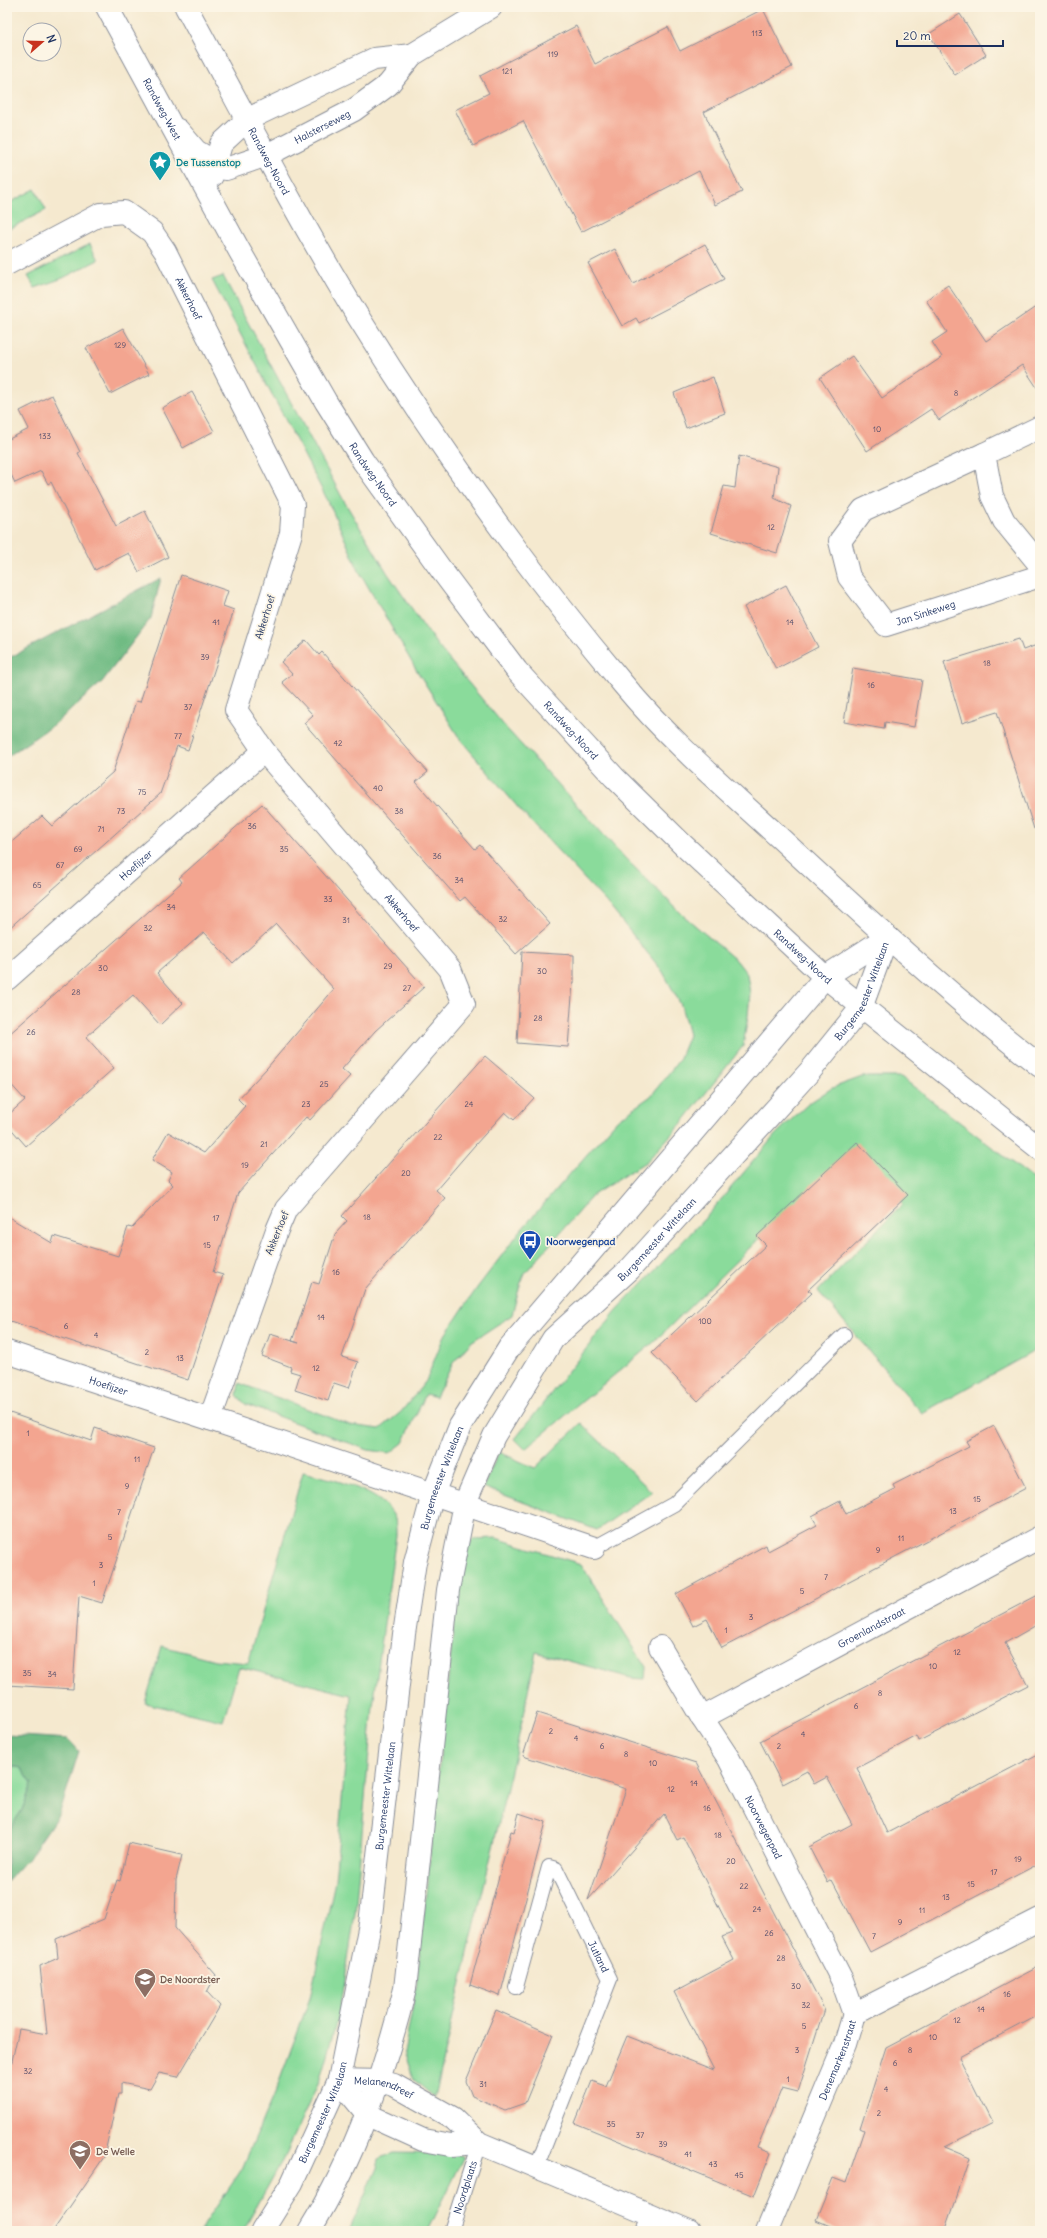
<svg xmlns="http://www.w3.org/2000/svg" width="1047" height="2238" viewBox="0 0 1047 2238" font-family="Delius,sans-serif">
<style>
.green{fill:#8adb9b;stroke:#52857c}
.forest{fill:#6fbb83;stroke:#457570}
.building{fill:#f3a590}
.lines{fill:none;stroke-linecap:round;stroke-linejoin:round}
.lane-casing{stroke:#888c96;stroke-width:16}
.street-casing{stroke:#888c96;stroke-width:24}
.secondary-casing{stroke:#888c96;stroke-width:24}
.primary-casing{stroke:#888c96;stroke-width:24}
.lane{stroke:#fff;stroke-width:14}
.street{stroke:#fff;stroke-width:22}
.secondary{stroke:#fff;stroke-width:22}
.primary{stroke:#fff;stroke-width:22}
.labels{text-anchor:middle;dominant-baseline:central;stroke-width:3.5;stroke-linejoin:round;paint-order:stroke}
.number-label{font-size:8px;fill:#514c6a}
.street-label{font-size:10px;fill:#1b2f5e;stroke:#fcf5e5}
.culture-label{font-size:10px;font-weight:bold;fill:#0d838f;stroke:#fcf5e5;text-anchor:start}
.transit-label{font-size:10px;font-weight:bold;fill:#164399;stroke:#fcf5e5;text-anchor:start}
.education-label{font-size:10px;font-weight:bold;fill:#785e54;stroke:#fcf5e5;text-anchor:start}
</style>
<rect width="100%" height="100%" fill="#fcf5e5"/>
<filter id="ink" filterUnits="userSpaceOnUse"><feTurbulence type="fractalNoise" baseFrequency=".025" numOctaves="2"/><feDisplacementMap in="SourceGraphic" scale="8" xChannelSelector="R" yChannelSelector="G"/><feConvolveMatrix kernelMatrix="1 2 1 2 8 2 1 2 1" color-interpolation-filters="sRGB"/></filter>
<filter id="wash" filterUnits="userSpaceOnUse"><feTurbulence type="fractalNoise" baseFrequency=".012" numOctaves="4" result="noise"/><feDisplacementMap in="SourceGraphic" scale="16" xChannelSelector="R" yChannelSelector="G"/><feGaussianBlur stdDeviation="0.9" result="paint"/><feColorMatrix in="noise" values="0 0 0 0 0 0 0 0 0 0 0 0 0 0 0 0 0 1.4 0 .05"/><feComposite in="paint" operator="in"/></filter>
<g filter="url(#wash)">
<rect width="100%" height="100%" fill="#f5e9cf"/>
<g class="green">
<polygon points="35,189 46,210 7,230 7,204"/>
<polygon points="90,244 98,260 63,278 35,288 28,276"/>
<polygon points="223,276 344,501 388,574 437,645 507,729 624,857 684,916 737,961 747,974 750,993 748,1016 743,1046 682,1123 647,1161 593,1195 525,1273 520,1285 512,1315 471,1342 453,1363 436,1397 426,1394 403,1443 390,1453 368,1450 245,1404 237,1395 239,1383 350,1425 380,1429 401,1412 426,1381 443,1338 477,1288 521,1230 617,1120 651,1096 679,1060 689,1035 681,1005 663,972 606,902 521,811 460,739 414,666 359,571 328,501 212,280"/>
<polygon points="862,1077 901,1077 1040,1184 1040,1348 922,1413 818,1291 903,1204 849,1150 653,1343 525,1449 515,1439 616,1311 708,1215 776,1134 808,1104 832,1088"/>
<polygon points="581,1423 652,1492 597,1530 483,1487 499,1452 535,1468"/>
<path d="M303,1472C329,1478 385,1491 395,1519C396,1524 396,1530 396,1535L373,1706L355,1914L341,2006L320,2079L287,2152L243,2231H200L242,2169L279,2082L310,1998L335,1881L351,1695L239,1667L223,1721L145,1703L162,1646L215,1660L248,1663Z"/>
<polygon points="496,1538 581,1564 646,1667 645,1679 631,1678 536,1652 515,1754 434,2097 414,2080 404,2052 416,1990 461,1555 473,1539"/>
<polygon points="7,1765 21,1768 32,1784 22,1810 7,1833"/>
<polygon points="393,2153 458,2154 464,2157 428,2231 349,2231 377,2168 379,2159"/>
</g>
<g class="forest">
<polygon points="161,578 151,618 102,682 56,723 7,757 7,659"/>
<polygon points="7,1735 68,1739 79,1751 60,1812 31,1855 7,1882 7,1833 22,1810 32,1784 21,1768 7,1765"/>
</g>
<g id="blocks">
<g class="building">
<polygon points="763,9 792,67 704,112 742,192 715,205 699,171 581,232 523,121 473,146 455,110 489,93 480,76 576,26 595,64 668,27 680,51"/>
<polygon points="960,14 986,55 955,75 929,34"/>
<polygon points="705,244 724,279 639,323 636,318 622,326 588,263 615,249 633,284"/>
<polygon points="948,285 986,341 1040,304 1040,392 1022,365 939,420 931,409 867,451 820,378 852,356 882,398 942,357 932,342 947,332 926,300"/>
<polygon points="123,328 149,374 110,394 86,348"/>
<polygon points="713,377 725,413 686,428 674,393"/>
<polygon points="192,392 214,431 183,448 162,408"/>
<polygon points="52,395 80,452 78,453 116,526 145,511 168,557 139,572 129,553 95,570 51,482 48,484 41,471 15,483 7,466 7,440 29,429 20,411"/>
<polygon points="739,456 778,467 774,498 791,506 777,553 711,533 724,486 735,488"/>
<polygon points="181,575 228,591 223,606 234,610 188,750 177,746 160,794 7,930 7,846 42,816 52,826 113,772 136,701 140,702"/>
<polygon points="786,585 818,647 776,669 744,607"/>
<polygon points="1019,639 1023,650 1040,644 1040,828 1034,829 997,712 962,723 944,662"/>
<polygon points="306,640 319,655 322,652 428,772 416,782 475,849 480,845 550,924 516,954 465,897 460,901 304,723 313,715 282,682 292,674 281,662"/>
<polygon points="853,668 922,680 914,727 885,722 884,729 844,722"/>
<polygon points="262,804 424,987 375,1031 342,1069 350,1076 310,1120 306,1117 238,1193 213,1272 223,1275 188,1380 7,1320 7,1216 52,1243 54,1236 118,1256 128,1227 132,1228 173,1185 168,1180 172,1172 152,1160 168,1132 204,1153 245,1106 238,1099 267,1068 334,989 276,924 233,963 204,932 157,973 183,1003 160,1025 133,995 86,1037 114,1068 26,1146 7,1124 7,1116 25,1100 7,1080 7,1036 182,882 179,878"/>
<polygon points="522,952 574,955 574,983 573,983 568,1047 517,1043"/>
<polygon points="485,1056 534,1098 514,1120 505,1112 475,1145 436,1190 445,1198 365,1289 342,1357 358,1362 349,1388 334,1383 328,1401 295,1390 300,1374 290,1371 291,1367 262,1356 270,1334 299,1343 292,1341 302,1312 312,1282 319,1284 335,1234 347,1221 342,1216"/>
<polygon points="857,1142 908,1195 808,1290 812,1293 698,1401 652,1353 766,1245 757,1236"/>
<polygon points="7,1412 91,1441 95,1428 154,1448 102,1603 79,1596 73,1689 7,1685"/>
<polygon points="994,1426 1026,1488 722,1648 707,1619 693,1626 676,1594 766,1545 768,1551 817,1525 812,1516 840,1501 846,1514 895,1489 893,1485 969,1446 966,1441"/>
<polygon points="1040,1594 1040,1623 1005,1643 1028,1685 919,1741 917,1736 857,1768 887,1833 1040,1753 1040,1863 870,1952 832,1880 828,1883 809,1847 852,1824 827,1777 814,1784 807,1771 782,1784 760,1741"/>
<polygon points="537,1713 696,1763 824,2009 798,2092 782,2088 757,2148 771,2153 754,2196 575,2123 592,2081 606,2086 627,2036 714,2070 674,1992 734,1960 722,1937 732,1933 683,1837 677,1840 664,1814 588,1900 626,1789 523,1756"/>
<polygon points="519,1813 546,1822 500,1996 470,1985 511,1831 514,1832"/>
<polygon points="129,1843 182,1855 176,1880 175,1928 216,1975 207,1992 220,2006 178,2077 159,2073 150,2089 121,2083 121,2094 118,2094 104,2157 53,2231 7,2231 7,2084 19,2029 47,2034 40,1966 58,1958 56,1939 104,1919 117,1880 120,1881"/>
<polygon points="1040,1966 1040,2014 959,2057 992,2123 944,2147 970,2158 945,2231 842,2231 816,2220 833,2178 846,2183 864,2130 860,2128 886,2047"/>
<polygon points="496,2010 553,2035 525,2103 505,2110 472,2096 466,2081"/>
</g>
</g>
</g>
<g filter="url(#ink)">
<use href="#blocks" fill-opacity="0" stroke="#888c96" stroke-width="1"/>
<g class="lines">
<g class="lane-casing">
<g id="lane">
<polyline points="594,1548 674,1504 844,1335"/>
<path id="s1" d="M516,1987L549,1867L556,1869L610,1979L536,2168"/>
<path id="s2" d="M451,2231L479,2143"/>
</g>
</g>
<g class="street-casing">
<g id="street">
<path id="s3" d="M7,264L101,214L124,212L152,232L165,251L293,505L291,533L236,710L264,751L450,969L464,1004L286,1209L277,1230L210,1419L594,1548"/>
<polyline points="1040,427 984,454 992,496 1004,521 1040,565"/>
<path id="s4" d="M984,454L863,510L840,541L849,577L886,625L1040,576"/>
<path id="s5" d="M7,979L264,751"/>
<path id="s6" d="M7,1352L210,1419"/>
<path id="s7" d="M660,1647L702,1718L729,1759L842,1980L854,2014"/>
<path id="s8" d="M702,1718L1040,1537"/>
<polyline points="647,2231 653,2217"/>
<path id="s9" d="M767,2231L845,2044L854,2014L1040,1919"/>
</g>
</g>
<g class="secondary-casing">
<g id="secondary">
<path id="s10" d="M178,130L196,151L226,169L267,155L354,110L388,85L412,55L491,7"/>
<polyline points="212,176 221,144 248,119 374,59 412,55"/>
<path id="s11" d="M339,2080L379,2081L394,2085L453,2118L479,2143L689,2231"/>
<polyline points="339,2080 368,2115 423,2140 451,2145 479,2143"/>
<path id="s12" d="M262,2231L292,2183L339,2080L370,1924L404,1634L415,1562L433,1494L460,1426L509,1348L825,977L887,937"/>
<path id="s13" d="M309,2231C356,2156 384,2073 405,1989L448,1590L465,1503L494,1436L553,1339L630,1269L811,1070L861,1008L887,937"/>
</g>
</g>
<g class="primary-casing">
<g id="primary">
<path id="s14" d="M107,7L239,250L326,402L363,461L442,571L517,671L614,777L682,844L825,977L1040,1149"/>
<path id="s15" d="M186,7C242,110 296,215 357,315C436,443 526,568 623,684C670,741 727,789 781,839C865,917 949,995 1040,1066"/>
</g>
</g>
<use href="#lane" class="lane"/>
<use href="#street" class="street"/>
<use href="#secondary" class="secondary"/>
<use href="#primary" class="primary"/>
</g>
</g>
<defs>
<g id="sight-pin" transform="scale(1.15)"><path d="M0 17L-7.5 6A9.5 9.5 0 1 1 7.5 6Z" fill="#0f9aa8" stroke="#fcf5e5"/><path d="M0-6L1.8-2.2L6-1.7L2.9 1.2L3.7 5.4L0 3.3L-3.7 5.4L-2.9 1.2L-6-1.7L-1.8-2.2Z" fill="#fff"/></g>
<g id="bus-pin" transform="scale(1.15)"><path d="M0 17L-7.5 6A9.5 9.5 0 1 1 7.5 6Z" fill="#1a4fb4" stroke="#fcf5e5"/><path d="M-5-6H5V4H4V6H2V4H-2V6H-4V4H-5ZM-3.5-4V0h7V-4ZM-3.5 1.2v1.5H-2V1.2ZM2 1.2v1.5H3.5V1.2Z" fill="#fff"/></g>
<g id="school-pin" transform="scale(1.15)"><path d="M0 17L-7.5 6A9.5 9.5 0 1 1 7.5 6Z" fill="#8d6e63" stroke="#fcf5e5"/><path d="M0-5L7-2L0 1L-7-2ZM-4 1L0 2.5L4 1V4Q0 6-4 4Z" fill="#fff"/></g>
</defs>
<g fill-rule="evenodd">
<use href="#sight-pin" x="160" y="162"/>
<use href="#bus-pin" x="530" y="1241"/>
<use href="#school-pin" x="145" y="1979"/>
<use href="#school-pin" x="80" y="2151"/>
</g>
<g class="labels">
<g class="number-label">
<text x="757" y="33">113</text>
<text x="553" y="54">119</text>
<text x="507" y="71">121</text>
<text x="120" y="345">129</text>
<text x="956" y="393">8</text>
<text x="877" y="429">10</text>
<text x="45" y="436">133</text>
<text x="771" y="527">12</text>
<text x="216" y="622">41</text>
<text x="790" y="622">14</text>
<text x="205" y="657">39</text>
<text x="987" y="663">18</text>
<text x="871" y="685">16</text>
<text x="188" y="707">37</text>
<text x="178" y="736">77</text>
<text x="338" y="743">42</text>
<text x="378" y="788">40</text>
<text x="142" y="792">75</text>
<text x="121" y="811">73</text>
<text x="399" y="811">38</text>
<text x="252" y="826">36</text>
<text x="101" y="829">71</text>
<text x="78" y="849">69</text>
<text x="284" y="849">35</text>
<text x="437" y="856">36</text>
<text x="60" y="865">67</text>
<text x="459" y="880">34</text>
<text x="37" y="885">65</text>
<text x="328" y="899">33</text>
<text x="171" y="907">34</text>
<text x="503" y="919">32</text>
<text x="346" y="920">31</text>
<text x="148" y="928">32</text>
<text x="388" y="966">29</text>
<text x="103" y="968">30</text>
<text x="542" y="971">30</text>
<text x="407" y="988">27</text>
<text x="76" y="992">28</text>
<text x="538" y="1018">28</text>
<text x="31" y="1032">26</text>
<text x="324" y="1084">25</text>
<text x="306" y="1104">23</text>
<text x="469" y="1104">24</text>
<text x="438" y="1137">22</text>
<text x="264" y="1144">21</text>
<text x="245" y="1165">19</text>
<text x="406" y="1173">20</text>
<text x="367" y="1217">18</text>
<text x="216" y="1218">17</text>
<text x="207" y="1245">15</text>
<text x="336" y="1272">16</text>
<text x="321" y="1317">14</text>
<text x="705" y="1321">100</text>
<text x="66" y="1326">6</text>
<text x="96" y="1335">4</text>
<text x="147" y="1352">2</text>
<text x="180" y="1358">13</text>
<text x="316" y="1368">12</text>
<text x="28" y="1433">1</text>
<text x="137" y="1459">11</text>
<text x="127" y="1486">9</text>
<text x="977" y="1499">15</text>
<text x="953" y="1511">13</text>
<text x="119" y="1512">7</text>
<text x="110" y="1537">5</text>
<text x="901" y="1538">11</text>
<text x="878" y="1550">9</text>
<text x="101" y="1565">3</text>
<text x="826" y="1577">7</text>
<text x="94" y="1583">1</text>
<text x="802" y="1591">5</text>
<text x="751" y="1617">3</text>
<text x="726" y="1630">1</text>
<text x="957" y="1652">12</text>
<text x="933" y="1666">10</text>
<text x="27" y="1673">35</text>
<text x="52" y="1674">34</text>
<text x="880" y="1693">8</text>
<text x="856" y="1706">6</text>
<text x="551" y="1731">2</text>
<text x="803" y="1734">4</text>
<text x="576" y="1738">4</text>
<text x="602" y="1746">6</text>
<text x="779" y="1746">2</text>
<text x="626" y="1754">8</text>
<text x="653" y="1763">10</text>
<text x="694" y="1783">14</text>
<text x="671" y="1789">12</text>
<text x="707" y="1808">16</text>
<text x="718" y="1835">18</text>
<text x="1018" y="1859">19</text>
<text x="731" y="1861">20</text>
<text x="994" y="1872">17</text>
<text x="971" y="1884">15</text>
<text x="744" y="1886">22</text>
<text x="946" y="1897">13</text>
<text x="757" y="1909">24</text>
<text x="922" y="1910">11</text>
<text x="900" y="1922">9</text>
<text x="769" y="1933">26</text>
<text x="874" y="1936">7</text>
<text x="781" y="1958">28</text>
<text x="796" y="1986">30</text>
<text x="1007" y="1994">16</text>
<text x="806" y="2005">32</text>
<text x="981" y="2009">14</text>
<text x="957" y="2020">12</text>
<text x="804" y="2026">5</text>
<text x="933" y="2037">10</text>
<text x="797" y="2050">3</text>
<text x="910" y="2050">8</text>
<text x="895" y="2063">6</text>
<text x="28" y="2071">32</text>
<text x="788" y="2079">1</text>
<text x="483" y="2084">31</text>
<text x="886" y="2089">4</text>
<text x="879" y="2113">2</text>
<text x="611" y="2124">35</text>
<text x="640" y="2135">37</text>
<text x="663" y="2144">39</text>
<text x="688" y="2154">41</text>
<text x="713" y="2164">43</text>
<text x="739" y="2175">45</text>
</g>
<g class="street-label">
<text stroke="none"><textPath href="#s14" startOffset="116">Randweg-West</textPath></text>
<text stroke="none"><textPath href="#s10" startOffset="168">Halsterseweg</textPath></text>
<text stroke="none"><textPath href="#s15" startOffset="175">Randweg-Noord</textPath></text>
<text stroke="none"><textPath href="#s3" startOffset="240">Akkerhoef</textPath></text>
<text stroke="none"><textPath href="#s14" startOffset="538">Randweg-Noord</textPath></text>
<text stroke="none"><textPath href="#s4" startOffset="311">Jan Sinkeweg</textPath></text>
<text transform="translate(265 617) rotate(-73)">Akkerhoef</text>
<text stroke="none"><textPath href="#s14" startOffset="862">Randweg-Noord</textPath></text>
<text stroke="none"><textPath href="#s5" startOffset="172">Hoefijzer</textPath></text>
<text stroke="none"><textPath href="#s3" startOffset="947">Akkerhoef</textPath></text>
<text stroke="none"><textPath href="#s14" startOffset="1186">Randweg-Noord</textPath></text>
<text stroke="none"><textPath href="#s13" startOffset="1406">Burgemeester Wittelaan</textPath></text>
<text transform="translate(277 1233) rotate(-68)">Akkerhoef</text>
<text stroke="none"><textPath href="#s13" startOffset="1082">Burgemeester Wittelaan</textPath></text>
<text stroke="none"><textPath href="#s6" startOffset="107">Hoefijzer</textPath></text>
<text stroke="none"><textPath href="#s12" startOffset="782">Burgemeester Wittelaan</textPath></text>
<text stroke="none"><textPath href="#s8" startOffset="192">Groenlandstraat</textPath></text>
<text stroke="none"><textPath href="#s12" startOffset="458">Burgemeester Wittelaan</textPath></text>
<text stroke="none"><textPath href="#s7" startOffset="208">Noorwegenpad</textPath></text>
<text stroke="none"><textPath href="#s1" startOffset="229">Jutland</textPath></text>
<text stroke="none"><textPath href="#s9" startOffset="185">Denemarkenstraat</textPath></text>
<text stroke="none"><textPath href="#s11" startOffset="46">Melanendreef</textPath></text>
<text stroke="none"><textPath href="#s12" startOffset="134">Burgemeester Wittelaan</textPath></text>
<text stroke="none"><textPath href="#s2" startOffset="46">Noordplaats</textPath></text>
</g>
<g class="culture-label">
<text x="176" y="162">De Tussenstop</text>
</g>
<g class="transit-label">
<text x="546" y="1241">Noorwegenpad</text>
</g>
<g class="education-label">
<text x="160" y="1979">De Noordster</text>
<text x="96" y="2151">De Welle</text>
</g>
</g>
<rect width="1047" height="2238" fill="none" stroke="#fcf5e5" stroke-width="24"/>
<g transform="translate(42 42) rotate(70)"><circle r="19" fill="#fcf5e5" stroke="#a2a6af"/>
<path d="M0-3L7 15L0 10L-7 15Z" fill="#c8321e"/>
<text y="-6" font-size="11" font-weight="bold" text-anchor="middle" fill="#1b2f5e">N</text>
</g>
<path d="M897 40v6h106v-6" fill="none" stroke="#1b2f5e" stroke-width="2"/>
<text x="903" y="40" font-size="12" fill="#1b2f5e" stroke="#fcf5e5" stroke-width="3" paint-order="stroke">20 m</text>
</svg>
